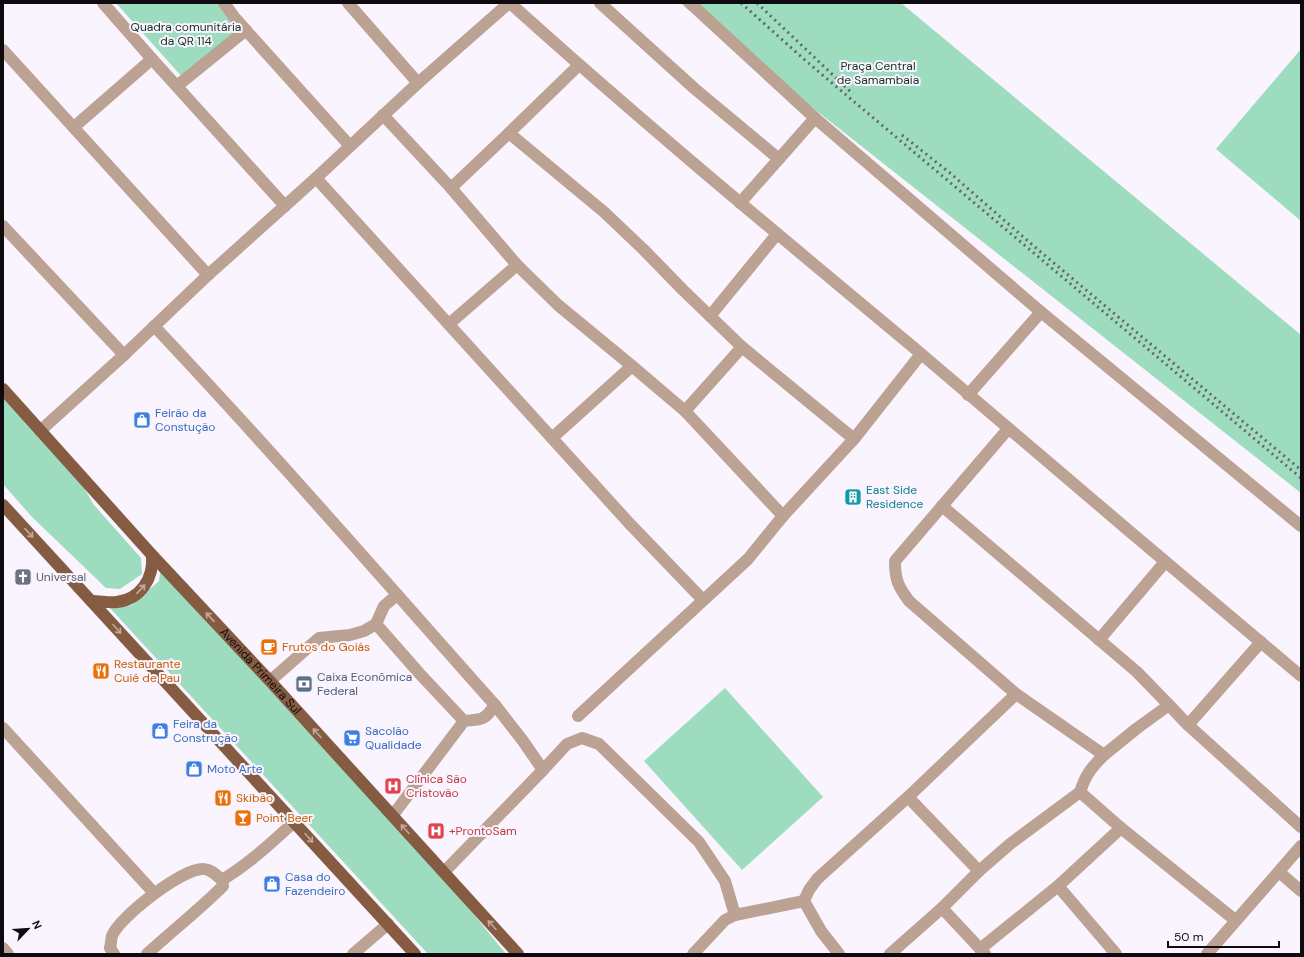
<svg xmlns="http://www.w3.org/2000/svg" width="1304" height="957" viewBox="0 0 1304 957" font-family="'DM Sans',sans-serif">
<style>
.green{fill:#9ddcbe}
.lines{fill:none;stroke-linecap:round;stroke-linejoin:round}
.minor{stroke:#bba293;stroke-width:12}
.major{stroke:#855b41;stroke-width:12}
.rail{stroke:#6a656c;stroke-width:3;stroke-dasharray:2 4;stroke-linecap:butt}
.oneway{stroke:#c0a8a0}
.labels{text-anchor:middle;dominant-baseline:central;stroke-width:4;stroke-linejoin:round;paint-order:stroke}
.park-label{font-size:12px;fill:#123124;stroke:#faf4fe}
.shop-label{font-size:12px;fill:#366cbe;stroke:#faf4fe;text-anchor:start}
.culture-label{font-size:12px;fill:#0d838f;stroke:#faf4fe;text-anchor:start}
.worship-label{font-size:12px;fill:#5b616d;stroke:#faf4fe;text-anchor:start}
.food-label{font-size:12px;fill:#c56008;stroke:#faf4fe;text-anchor:start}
.street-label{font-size:12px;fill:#0e0b10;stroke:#faf4fe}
.service-label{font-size:12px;fill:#4e5e75;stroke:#faf4fe;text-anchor:start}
.health-label{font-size:12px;fill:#be3a42;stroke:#faf4fe;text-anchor:start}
</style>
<rect width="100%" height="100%" fill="#faf4fe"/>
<g class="green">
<polygon points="116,3 229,3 246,25 183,78"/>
<polygon points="680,3 901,3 1301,335 1301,493"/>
<polygon points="1301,49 1301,221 1216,149"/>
<polygon points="3,398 79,479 94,505 141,558 142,574 120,589 106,588 32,517 3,484"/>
<polygon points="161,567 393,815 506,954 428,954 109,607 132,605 159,581"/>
<polygon points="725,688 823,797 742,870 644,761"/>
</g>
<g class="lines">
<g class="minor">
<polyline points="103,3 152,59 285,206"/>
<polyline points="224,3 235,18 350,146"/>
<polyline points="348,3 418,83"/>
<path d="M510,3C643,123 781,237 919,352C1046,460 1173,569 1301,676"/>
<polyline points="600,3 695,89 779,159"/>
<polyline points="690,3 815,118 1041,312 1301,526"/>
<polyline points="3,50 208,275"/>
<polyline points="177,86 246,30"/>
<polyline points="383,115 451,188 517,265 558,305 632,366 685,411 783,516"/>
<polyline points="74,127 152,59"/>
<polyline points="509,133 579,65"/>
<polyline points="316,178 629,523 703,600"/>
<polyline points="451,188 509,133 604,212 644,250 683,290 742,347 854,439"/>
<polyline points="740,203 815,118"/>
<polyline points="3,226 124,355"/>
<polyline points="710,316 777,234"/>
<polyline points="449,324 517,265"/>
<path d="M154,326C271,450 382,578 495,705L523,741L543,770L567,744L582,738L599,744L699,842L725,881L735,915"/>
<polyline points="968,395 1041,312"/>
<polyline points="685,411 742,347"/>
<polyline points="40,431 124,355 208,275 316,178 418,83 509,3"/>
<polyline points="552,438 632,366"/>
<polyline points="942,506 1137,672 1169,705"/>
<path d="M397,595L384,606L376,624L419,673L464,721C482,719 484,721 495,705"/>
<polyline points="1099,640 1165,562"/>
<polyline points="270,681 319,638 350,635 364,631 376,624"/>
<path d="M1016,694L1104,755C1091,768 1086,774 1080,792"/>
<polyline points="578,716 748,559 783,516 854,439 921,354"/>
<polyline points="1188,725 1261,642"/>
<polyline points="3,728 154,893"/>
<polyline points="1104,755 1136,729 1169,705 1188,725 1301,827"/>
<polyline points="908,797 979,871"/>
<polyline points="393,815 464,721"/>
<polyline points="444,872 543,770"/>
<polyline points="1279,872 1301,891"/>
<path d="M222,880C250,863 271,843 294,822"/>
<polyline points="1058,886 1116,954"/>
<polyline points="942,908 985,954"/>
<polyline points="3,948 8,954"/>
<polyline points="980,949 1058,886 1121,828"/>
<path d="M114,954L110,948C111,944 111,940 112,936C119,917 184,867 204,869C211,869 217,876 222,880L223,886C199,910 172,931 147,954"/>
<polyline points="353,954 388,924"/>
<polyline points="693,954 725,920 735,915 804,901"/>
<path d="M839,954L821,931L804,901L809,890L817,879L908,797L1016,694L909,601C898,586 895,580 895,561L1008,429"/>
<polyline points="890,954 942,908 979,871 1010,844 1080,792 1121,828 1235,920"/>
<polyline points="1207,954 1301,846"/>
</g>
<g class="major">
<path id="s1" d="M3,389L152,555L270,681L518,954"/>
<polyline points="3,505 415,954"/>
<path d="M92,601C100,601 109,603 117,602C141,599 154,578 152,555"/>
</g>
<g class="rail">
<polyline points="741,3 806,61 858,105 1301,478"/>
<polyline points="757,3 853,94"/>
<polyline points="902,135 950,173 1036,248 1301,470"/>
</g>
</g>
<defs><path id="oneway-shaft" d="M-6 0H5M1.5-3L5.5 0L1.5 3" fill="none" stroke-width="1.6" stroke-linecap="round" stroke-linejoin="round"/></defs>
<g class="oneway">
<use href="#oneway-shaft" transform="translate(29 533) rotate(47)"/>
<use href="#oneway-shaft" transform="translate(141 589) rotate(-47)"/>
<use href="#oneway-shaft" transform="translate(210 617) rotate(-133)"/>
<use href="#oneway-shaft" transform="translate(117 629) rotate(48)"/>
<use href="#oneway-shaft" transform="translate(317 733) rotate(-132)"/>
<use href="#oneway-shaft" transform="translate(405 829) rotate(-132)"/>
<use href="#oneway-shaft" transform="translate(309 838) rotate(48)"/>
<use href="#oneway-shaft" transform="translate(492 925) rotate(-132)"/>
</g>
<defs>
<g id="shop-square" transform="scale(0.9)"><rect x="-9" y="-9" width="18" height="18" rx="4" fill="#3f7fe0" stroke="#faf4fe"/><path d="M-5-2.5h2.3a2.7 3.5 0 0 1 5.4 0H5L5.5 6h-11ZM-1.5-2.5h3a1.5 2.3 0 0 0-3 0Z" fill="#fff"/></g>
<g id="building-square" transform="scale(0.9)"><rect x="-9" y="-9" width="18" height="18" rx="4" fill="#0f9aa8" stroke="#faf4fe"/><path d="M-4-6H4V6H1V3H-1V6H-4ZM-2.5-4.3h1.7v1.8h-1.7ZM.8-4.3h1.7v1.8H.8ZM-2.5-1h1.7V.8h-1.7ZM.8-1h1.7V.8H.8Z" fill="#fff"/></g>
<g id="church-square" transform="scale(0.9)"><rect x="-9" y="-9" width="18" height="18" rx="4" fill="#6b7280" stroke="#faf4fe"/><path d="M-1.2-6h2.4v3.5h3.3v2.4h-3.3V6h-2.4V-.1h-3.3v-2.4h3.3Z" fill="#fff"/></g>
<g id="cafe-square" transform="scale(0.9)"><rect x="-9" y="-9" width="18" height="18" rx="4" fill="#e8710a" stroke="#faf4fe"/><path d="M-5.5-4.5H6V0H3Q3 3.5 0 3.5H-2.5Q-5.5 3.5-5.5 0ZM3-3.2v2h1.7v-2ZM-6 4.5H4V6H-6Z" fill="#fff"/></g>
<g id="restaurant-square" transform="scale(0.9)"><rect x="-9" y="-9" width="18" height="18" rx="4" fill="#e8710a" stroke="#faf4fe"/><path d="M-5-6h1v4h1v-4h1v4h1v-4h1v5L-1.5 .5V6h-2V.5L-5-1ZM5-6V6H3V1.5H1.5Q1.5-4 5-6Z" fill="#fff"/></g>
<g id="bank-square" transform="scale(0.9)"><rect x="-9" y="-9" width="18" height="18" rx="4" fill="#5c6f8a" stroke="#faf4fe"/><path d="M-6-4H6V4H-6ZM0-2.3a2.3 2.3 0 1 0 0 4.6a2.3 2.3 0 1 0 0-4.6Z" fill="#fff"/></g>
<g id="supermarket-square" transform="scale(0.9)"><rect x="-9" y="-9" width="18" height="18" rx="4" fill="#3f7fe0" stroke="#faf4fe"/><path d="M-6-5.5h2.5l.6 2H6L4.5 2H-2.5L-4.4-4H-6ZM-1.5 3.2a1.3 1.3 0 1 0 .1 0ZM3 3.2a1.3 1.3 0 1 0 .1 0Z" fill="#fff"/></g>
<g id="hospital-square" transform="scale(0.9)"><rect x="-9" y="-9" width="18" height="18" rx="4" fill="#e0444e" stroke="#faf4fe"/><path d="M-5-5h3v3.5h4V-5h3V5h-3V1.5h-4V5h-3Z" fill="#fff"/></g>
<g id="bar-square" transform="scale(0.9)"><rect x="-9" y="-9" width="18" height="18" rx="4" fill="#e8710a" stroke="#faf4fe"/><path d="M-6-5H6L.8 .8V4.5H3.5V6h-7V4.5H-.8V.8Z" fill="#fff"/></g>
</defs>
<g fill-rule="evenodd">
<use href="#shop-square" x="142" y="420"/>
<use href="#building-square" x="853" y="497"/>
<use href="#church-square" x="23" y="577"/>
<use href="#cafe-square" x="269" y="647"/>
<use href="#restaurant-square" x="101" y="671"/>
<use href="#bank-square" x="304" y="684"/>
<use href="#shop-square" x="160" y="731"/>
<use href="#supermarket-square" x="352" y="738"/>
<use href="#shop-square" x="194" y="769"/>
<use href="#hospital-square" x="393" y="786"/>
<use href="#restaurant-square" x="223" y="798"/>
<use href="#bar-square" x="243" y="818"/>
<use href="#hospital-square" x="436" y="831"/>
<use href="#shop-square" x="272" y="884"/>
</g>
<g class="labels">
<g class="park-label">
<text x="186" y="27">Quadra comunitária<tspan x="186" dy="14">da QR 114</tspan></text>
<text x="878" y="66">Praça Central<tspan x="878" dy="14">de Samambaia</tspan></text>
</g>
<g class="shop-label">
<text x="155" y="413">Feirão da<tspan x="155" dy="14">Constução</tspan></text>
<text x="173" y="724">Feira da<tspan x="173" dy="14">Construção</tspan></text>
<text x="365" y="731">Sacolão<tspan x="365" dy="14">Qualidade</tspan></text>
<text x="207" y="769">Moto Arte</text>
<text x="285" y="877">Casa do<tspan x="285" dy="14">Fazendeiro</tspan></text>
</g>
<g class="culture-label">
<text x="866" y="490">East Side<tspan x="866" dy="14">Residence</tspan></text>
</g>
<g class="worship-label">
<text x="36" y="577">Universal</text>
</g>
<g class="food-label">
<text x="282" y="647">Frutos do Goiás</text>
<text x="114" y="664">Restaurante<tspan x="114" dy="14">Cuié de Pau</tspan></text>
<text x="236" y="798">Skibão</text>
<text x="256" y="818">Point Beer</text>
</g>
<g class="street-label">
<text stroke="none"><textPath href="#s1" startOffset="382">Avenida Primeira Sul</textPath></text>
</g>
<g class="service-label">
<text x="317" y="677">Caixa Econômica<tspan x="317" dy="14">Federal</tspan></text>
</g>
<g class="health-label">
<text x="406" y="779">Clínica São<tspan x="406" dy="14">Cristovão</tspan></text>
<text x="449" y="831">+ProntoSam</text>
</g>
</g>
<rect width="1304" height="957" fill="none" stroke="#0e0b10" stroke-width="8"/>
<g transform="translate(28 929) rotate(65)" stroke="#faf4fe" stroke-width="3" paint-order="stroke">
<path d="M0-3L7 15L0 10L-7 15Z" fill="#0e0b10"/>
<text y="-6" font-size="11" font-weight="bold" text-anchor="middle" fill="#0e0b10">N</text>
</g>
<path d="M1168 941v6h111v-6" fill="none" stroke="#0e0b10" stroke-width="2"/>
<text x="1174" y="941" font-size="12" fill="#0e0b10" stroke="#faf4fe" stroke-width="3" paint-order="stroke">50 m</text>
</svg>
